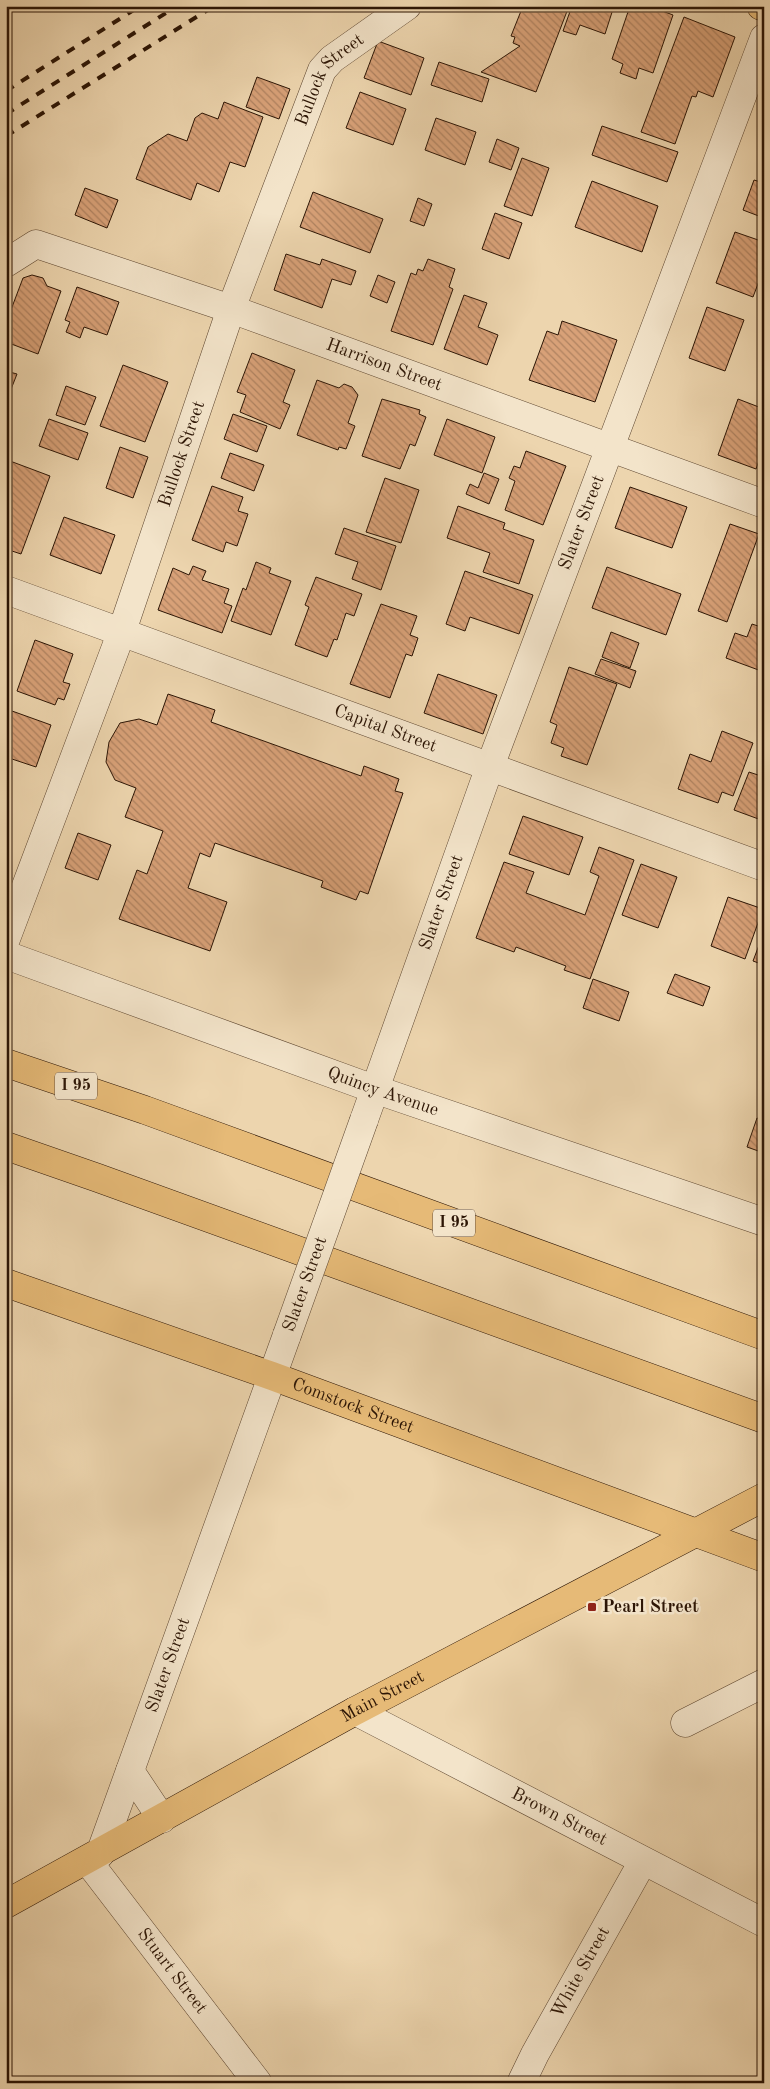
<svg xmlns="http://www.w3.org/2000/svg" width="770" height="2089" viewBox="0 0 770 2089" font-family="'Old Standard TT',serif">
<style>
.building{fill:url(#building-back-hatch);stroke:#2c1505}
.lines{fill:none;stroke-linecap:round;stroke-linejoin:round}
.minor-casing{stroke:#5c452f;stroke-width:29}
.major-casing{stroke:#2c1505;stroke-width:29}
.highway-casing{stroke:#2c1505;stroke-width:29}
.minor{stroke:#f3e4ca;stroke-width:28}
.major{stroke:#e6ba77;stroke-width:28}
.highway{stroke:#e6ba77;stroke-width:28}
.rail{stroke:#2c1505;stroke-width:4;stroke-dasharray:9 9;stroke-linecap:butt}
.minor-bridge-casing{stroke:#5c452f;stroke-width:29;stroke-linecap:butt}
.minor-bridge{stroke:#f3e4ca;stroke-width:28}
.poi-dot{fill:#8f2418;stroke:#f3e4ca;stroke-width:2}
.labels{text-anchor:middle;dominant-baseline:central;stroke-width:5;stroke-linejoin:round;paint-order:stroke}
.shield{fill:#f3e4ca;stroke:#685340;stroke-width:1}
.shield-label{font-size:16px;font-weight:bold;fill:#2c1505}
.street-label{font-size:18px;fill:#2c1505;stroke:#f3e4ca}
.poi-label{font-size:18px;font-weight:bold;fill:#2c1505;stroke:#f3e4ca;text-anchor:start}
</style>
<defs>
<pattern id="building-back-hatch" width="6" height="6" patternUnits="userSpaceOnUse" patternTransform="scale(1.25)"><rect width="6" height="6" fill="#d8a178"/><path d="M-1 5l2 2M0 0l6 6M5-1l2 2" fill="none" stroke="#af8260"/></pattern>
</defs>
<rect width="100%" height="100%" fill="#edd5ae"/>
<filter id="stains"><feTurbulence type="fractalNoise" baseFrequency=".004" numOctaves="4"/><feColorMatrix values="0 0 0 0 .2 0 0 0 0 .09 0 0 0 0 .02 0 0 0 .5 -.17"/></filter>
<radialGradient id="worn" r=".72"><stop offset=".6" stop-color="#630" stop-opacity="0"/><stop offset="1" stop-color="#630" stop-opacity=".3"/></radialGradient>
<g class="building">
<polygon points="523,6 569,6 536,92 481,72 520,46 513,43 515,37 511,36"/>
<polygon points="572,6 614,6 605,34 580,25 576,35 563,31"/>
<polygon points="630,6 649,6 673,15 653,73 639,68 636,79 620,73 623,64 612,59"/>
<polygon points="684,17 735,37 713,97 698,91 696,97 692,96 675,144 641,132"/>
<polygon points="378,41 424,58 411,95 364,78"/>
<polygon points="439,62 489,79 482,102 431,85"/>
<polygon points="257,77 290,89 279,119 246,107"/>
<polygon points="360,92 406,109 393,145 346,128"/>
<polygon points="224,102 263,117 245,167 230,162 219,192 197,183 191,200 136,179 148,147 168,134 187,141 195,118 202,113 218,119"/>
<polygon points="436,118 476,132 465,165 425,150"/>
<polygon points="602,126 678,152 667,182 592,155"/>
<polygon points="497,139 519,148 511,170 489,162"/>
<polygon points="522,158 549,168 532,216 504,206"/>
<polygon points="754,180 764,183 764,218 743,210"/>
<polygon points="592,181 658,206 642,252 575,227"/>
<polygon points="85,188 118,200 107,228 75,215"/>
<polygon points="313,192 383,219 370,253 300,227"/>
<polygon points="418,198 432,204 424,226 410,221"/>
<polygon points="495,213 522,223 509,259 482,249"/>
<polygon points="735,232 764,242 764,268 753,297 716,283"/>
<polygon points="286,254 320,265 322,259 356,271 351,285 332,279 322,308 274,290"/>
<polygon points="428,259 455,269 449,287 453,289 433,345 391,331 411,273 416,275 418,269 423,271"/>
<polygon points="32,275 43,278 47,286 61,291 38,354 6,342 6,313 9,315 23,278"/>
<polygon points="378,275 395,282 387,303 370,296"/>
<polygon points="77,287 119,302 107,335 84,327 80,338 66,332 70,322 65,320"/>
<polygon points="464,295 487,303 478,327 498,335 487,365 444,349"/>
<polygon points="707,307 744,320 725,371 689,358"/>
<polygon points="562,321 617,340 595,402 529,380 547,331 558,335"/>
<polygon points="252,353 295,370 283,402 290,405 280,429 240,412 246,395 237,392"/>
<polygon points="123,365 168,382 145,442 100,426"/>
<polygon points="6,371 17,374 6,402"/>
<polygon points="317,380 339,388 344,384 352,387 358,395 348,423 355,426 346,449 339,447 338,450 297,435"/>
<polygon points="66,386 96,397 85,425 56,415"/>
<polygon points="382,399 420,410 419,414 426,417 415,446 410,444 400,469 362,456"/>
<polygon points="738,399 764,409 764,447 756,469 718,455"/>
<polygon points="233,414 267,426 257,452 224,439"/>
<polygon points="49,419 88,433 78,460 39,446"/>
<polygon points="447,419 495,437 482,473 434,455"/>
<polygon points="120,447 148,457 133,498 106,488"/>
<polygon points="526,451 566,466 543,525 505,510 515,481 509,478 514,466 520,468"/>
<polygon points="230,453 264,465 254,491 221,478"/>
<polygon points="10,461 50,476 21,554 6,549 6,471"/>
<polygon points="484,473 499,479 489,504 466,494 470,484 478,488"/>
<polygon points="385,478 419,490 401,543 366,532"/>
<polygon points="212,486 243,497 238,511 248,514 237,546 226,542 223,552 192,540"/>
<polygon points="630,487 687,507 672,548 615,528"/>
<polygon points="458,506 505,523 503,529 534,540 519,584 483,572 490,553 447,538"/>
<polygon points="64,517 115,535 101,574 50,555"/>
<polygon points="730,524 759,534 727,622 698,611"/>
<polygon points="344,528 396,546 381,590 352,579 358,562 335,554"/>
<polygon points="256,562 271,568 269,573 291,581 271,635 231,621 243,588 246,590"/>
<polygon points="193,566 206,571 202,580 229,589 224,603 232,606 222,633 158,610 173,568 189,575"/>
<polygon points="607,567 681,594 666,635 592,608"/>
<polygon points="465,571 533,595 519,634 470,617 465,631 446,624"/>
<polygon points="316,577 362,594 354,616 346,613 337,640 334,639 327,657 295,645 309,607 305,605"/>
<polygon points="381,604 417,616 410,635 418,638 412,656 406,654 390,698 350,684"/>
<polygon points="752,624 764,628 764,672 726,658 735,633 747,637"/>
<polygon points="611,632 639,643 630,668 602,657"/>
<polygon points="35,640 73,654 63,682 70,684 64,700 58,698 55,705 17,691"/>
<polygon points="601,659 636,671 630,688 595,674"/>
<polygon points="569,667 617,684 587,765 561,756 564,748 551,743 557,725 550,722"/>
<polygon points="438,674 497,695 483,734 424,713"/>
<polygon points="168,694 215,710 211,722 361,776 364,766 399,779 395,791 403,793 368,894 360,891 356,900 321,887 323,881 215,843 210,857 200,853 188,888 227,902 210,951 119,919 137,870 147,874 163,831 125,817 136,788 115,780 106,762 109,742 120,723 139,719 157,725"/>
<polygon points="12,711 51,725 36,767 6,757 6,728"/>
<polygon points="722,731 753,743 733,796 722,792 718,803 678,789 690,754 711,762"/>
<polygon points="749,772 764,777 764,821 734,810"/>
<polygon points="523,816 583,837 569,875 509,854"/>
<polygon points="78,833 111,845 98,880 65,868"/>
<polygon points="599,847 634,860 590,979 564,970 566,966 516,947 514,952 476,938 504,862 534,872 526,893 585,915 599,876 590,872"/>
<polygon points="641,864 677,877 658,928 622,915"/>
<polygon points="728,897 763,909 745,959 711,946"/>
<polygon points="764,932 764,965 753,961"/>
<polygon points="675,974 710,987 703,1006 667,993"/>
<polygon points="593,979 629,992 619,1021 583,1008"/>
<polygon points="757,1118 764,1121 764,1153 747,1147"/>
</g>
<g class="lines">
<g class="minor-casing">
<g id="minor">
<path id="s1" d="M6,263L36,244L231,309L764,504"/>
<path id="s2" d="M6,590L764,867"/>
<path id="s3" d="M6,939L122,631L231,309L322,70L332,59L407,6"/>
<path id="s4" d="M6,955L374,1089L764,1222"/>
<path id="s5" d="M364,1120L489,769L764,38"/>
<path id="s6" d="M355,1711L764,1923"/>
<polyline points="685,1723 764,1683"/>
<polyline points="130,1771 162,1819"/>
<path id="s7" d="M100,1854L287,1335"/>
<path id="s8" d="M87,1860L258,2083"/>
<path id="s9" d="M521,2083L535,2054L643,1861"/>
</g>
</g>
<g class="major-casing">
<g id="major">
<polyline points="761,6 764,7"/>
<path id="s10" d="M6,1283L272,1376L764,1558"/>
<path id="s11" d="M6,1904L355,1711L764,1497"/>
</g>
</g>
<g class="highway-casing">
<g id="highway">
<polyline points="6,1063 145,1110 764,1336"/>
<polyline points="6,1146 98,1178 764,1419"/>
</g>
</g>
<use href="#minor" class="minor"/>
<use href="#major" class="major"/>
<use href="#highway" class="highway"/>
<g class="rail">
<polyline points="6,91 140,6"/>
<polyline points="6,114 177,6"/>
<polyline points="6,136 214,6"/>
</g>
<g class="minor-bridge-casing">
<g id="minor-bridge">
<path id="s12" d="M287,1335L364,1120"/>
</g>
</g>
<use href="#minor-bridge" class="minor-bridge"/>
</g>
<rect class="poi-dot" x="587" y="1602" width="10" height="10" rx="2.5"/>
<g class="labels">
<g class="shield">
<rect x="55" y="1072.5" width="42" height="27" rx="4"/>
<rect x="433" y="1209.5" width="42" height="27" rx="4"/>
</g>
<g class="shield-label">
<text x="76" y="1086">I 95</text>
<text x="454" y="1223">I 95</text>
</g>
<g class="street-label">
<text stroke="none"><textPath href="#s3" startOffset="921">Bullock Street</textPath></text>
<text stroke="none"><textPath href="#s1" startOffset="404">Harrison Street</textPath></text>
<text stroke="none"><textPath href="#s3" startOffset="516">Bullock Street</textPath></text>
<text stroke="none"><textPath href="#s5" startOffset="636">Slater Street</textPath></text>
<text stroke="none"><textPath href="#s2" startOffset="404">Capital Street</textPath></text>
<text stroke="none"><textPath href="#s5" startOffset="231">Slater Street</textPath></text>
<text stroke="none"><textPath href="#s4" startOffset="401">Quincy Avenue</textPath></text>
<text stroke="none"><textPath href="#s12" startOffset="54">Slater Street</textPath></text>
<text stroke="none"><textPath href="#s10" startOffset="368">Comstock Street</textPath></text>
<text stroke="none"><textPath href="#s7" startOffset="201">Slater Street</textPath></text>
<text stroke="none"><textPath href="#s11" startOffset="430">Main Street</textPath></text>
<text stroke="none"><textPath href="#s6" startOffset="230">Brown Street</textPath></text>
<text stroke="none"><textPath href="#s9" startOffset="126">White Street</textPath></text>
<text stroke="none"><textPath href="#s8" startOffset="140">Stuart Street</textPath></text>
</g>
<g class="poi-label">
<text x="602" y="1607">Pearl Street</text>
</g>
</g>
<rect width="770" height="2089" fill="none" stroke="#edd5ae" stroke-width="25"/>
<rect x="8" y="8" width="755" height="2074" fill="none" stroke="#2c1505" stroke-width="2.5"/>
<rect x="12" y="12" width="745" height="2064" fill="none" stroke="#2c1505"/>
<rect width="100%" height="100%" filter="url(#stains)"/>
<rect width="100%" height="100%" fill="url(#worn)"/>
</svg>
